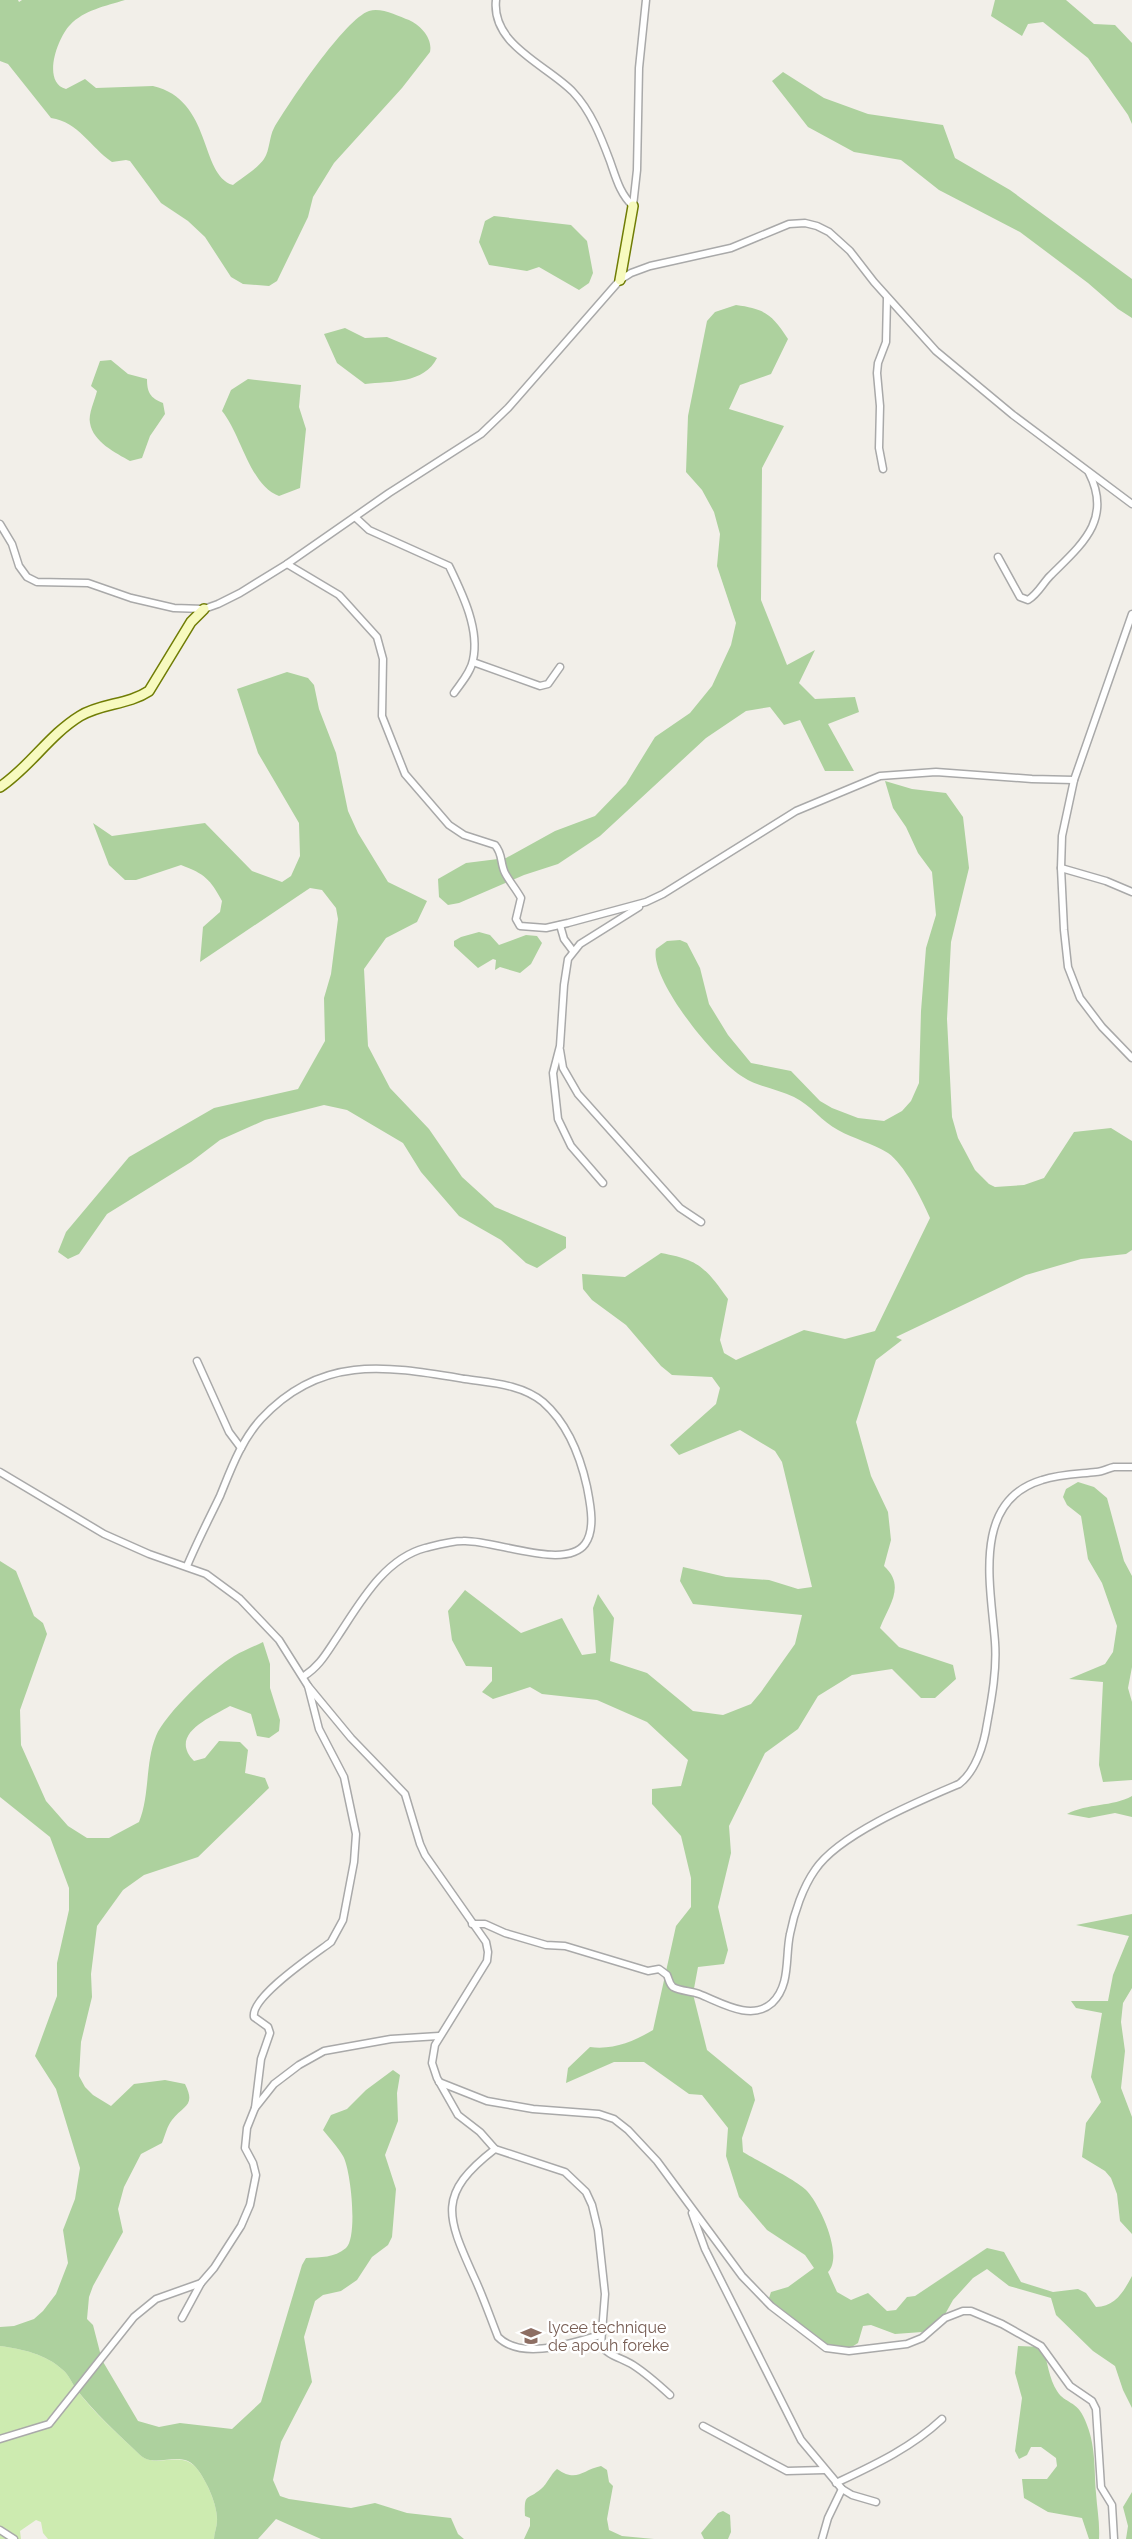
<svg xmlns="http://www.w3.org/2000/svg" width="1132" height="2539" viewBox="0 0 1132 2539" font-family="Raleway,sans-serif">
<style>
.grass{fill:#cdebb0}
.forest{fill:#add19e}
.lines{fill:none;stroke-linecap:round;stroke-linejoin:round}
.street-casing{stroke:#a9a9a9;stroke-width:9}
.secondary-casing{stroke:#707d05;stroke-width:12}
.street{stroke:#fff;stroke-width:6}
.secondary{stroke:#f7fabf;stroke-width:9}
.labels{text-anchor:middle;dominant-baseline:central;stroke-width:5;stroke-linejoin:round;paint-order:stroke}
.education-label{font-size:16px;fill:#785e54;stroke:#fff;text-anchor:start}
</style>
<rect width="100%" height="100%" fill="#f2efe9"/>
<path class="grass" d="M0,2346C22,2349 46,2354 63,2370C69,2375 72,2383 76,2389C94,2413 118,2434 140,2455C157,2470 182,2448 198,2470C207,2482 218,2506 217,2521C217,2527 214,2533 214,2539H48L43,2533L41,2522L36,2520L20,2531L21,2539H0Z"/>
<g class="forest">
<path d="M0,0H18L19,2L22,0H125C106,6 84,10 70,25C58,37 41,82 66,89L85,79L96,88L153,86C213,100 199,175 233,185C242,178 258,168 264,159C270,150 269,137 274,128C288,104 345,19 369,11C381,7 398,16 409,20C420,25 433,38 430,52L402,88L334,163L313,197L308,217L277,281L269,286L243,284L231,277L205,237L188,221L161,203L130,161L126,160L112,162C90,147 79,122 51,118L8,64L0,61Z"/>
<polygon points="995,0 1066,0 1094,24 1115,25 1132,43 1132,124 1128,115 1088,58 1043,22 1028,24 1022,36 991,16"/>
<polygon points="783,72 824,98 868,114 943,125 955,158 1010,190 1132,279 1132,318 1118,309 1088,283 1020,232 939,190 901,160 854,152 808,127 772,81"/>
<polygon points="494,216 571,225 587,241 593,273 589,283 579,290 539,267 527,271 489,265 479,242 485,221"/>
<path d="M736,305C765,309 772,314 788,339L771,374L740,385L729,409L784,426L762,468L761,600L787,665L815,650L799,683L815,699L855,697L859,712L828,724L854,771H825L800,720L784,725L770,707L746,711L706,738L600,836L558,864L524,875L459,903L448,905L439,897L438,879L466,863L506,858L555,831L595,816L626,784L655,737L690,713L712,686L731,645L736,623L717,566L720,534L714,512L702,490L686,472L688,416L707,321L715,312Z"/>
<path d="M345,328L365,338L387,337L437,358C424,384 391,381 365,384L337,363L324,334Z"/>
<path d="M111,360L128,374L147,379C147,392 150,398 163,403L165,414L150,436L142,458L130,461C116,453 93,442 90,423C88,414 95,400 97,391L91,386L100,361Z"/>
<path d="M248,379L301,385L299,407L306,429L300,488L279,496C250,486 241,434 222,411L231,390Z"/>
<path d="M287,672L308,678L314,685L319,709L336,753L348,811L358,833L388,882L427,901L417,922L386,938L364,969L368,1046L390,1088L429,1129L462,1177L495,1207L566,1237V1248L537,1268L526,1263L501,1240L459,1216L421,1172L403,1143L347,1110L324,1105L265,1120L220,1140L191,1162L107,1214L79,1254L68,1259L58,1252L66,1232L129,1157L214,1108L298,1089L325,1041L324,998L331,974L338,919L336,908L322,890L310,888L301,894L200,962L203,927L220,912L222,901C210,879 205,874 181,865L136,880H125L109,865L93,823L112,836L205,823L252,871L282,882L291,876L300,856L299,823L258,753L237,689Z"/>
<path d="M885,781L912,789L946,793L963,817L969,868L951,942L947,1019L952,1117L958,1138L975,1170L989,1184L995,1187L1024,1185L1044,1178L1074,1132L1111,1128L1132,1141V1250L1126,1254L1081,1259L1026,1275L896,1337L902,1340L876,1360L856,1422L871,1476L888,1512L891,1540L884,1566C906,1586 889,1605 880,1628L899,1647L953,1665L956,1679L935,1698H921L892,1669L852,1675L818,1696L798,1729L765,1753L729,1826L731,1853L718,1907L728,1950L724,1964L698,1967L693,1994L707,2050L752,2087L755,2100L742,2138L743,2152C756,2160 800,2182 807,2191C820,2205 844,2256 828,2272L837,2292L851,2300L868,2293L887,2311L896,2310L907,2297L915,2296L987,2248L1004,2252L1021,2282L1053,2292L1078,2289L1086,2293L1096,2307C1115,2307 1124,2291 1132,2276V2408L1123,2390L1115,2366L1093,2351L1056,2315L1051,2298L1009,2286L987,2269L973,2278L953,2300L939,2325L922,2332L895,2334L871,2325L863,2326L858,2343L842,2353L802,2333L768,2301L771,2292L788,2287L814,2268L805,2255L767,2230L739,2197L726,2156L728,2128L702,2095L689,2094L644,2062H614L566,2083L568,2068L590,2047C613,2050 633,2042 653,2030L676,1926L691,1907V1878L681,1836L652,1804V1789L681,1786L688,1760L647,1722L597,1700L542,1694L530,1687L493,1699L482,1692L492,1681V1667L466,1666L452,1640L448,1611L465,1590L521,1633L562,1618L582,1655L596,1653L593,1608L598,1594L614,1618L610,1661L647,1673L693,1711L723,1715L751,1704L761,1692L795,1644L802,1615L693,1604L680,1581L683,1567L726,1577L769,1580L798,1589L812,1587L782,1462L775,1451L740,1430L679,1455L670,1445L716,1404L720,1388L712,1377L672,1375L661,1366L626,1325L592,1300L583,1289L582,1274L625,1277L661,1253C699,1260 705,1267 728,1299L720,1340L724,1353L736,1360L804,1330L845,1339L875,1331L930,1218C922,1199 904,1164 888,1153C872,1143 854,1139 838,1130C822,1122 811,1105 794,1097C778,1089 758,1087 743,1077C717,1062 649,980 656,949L667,941L680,940L687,943L700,968L709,1004L728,1035L751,1063L791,1071L820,1101L832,1108L858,1118L884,1121L902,1111L911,1101L919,1083L921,1011L926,948L936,915L932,872L918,853L906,827L893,808Z"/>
<polygon points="479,932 490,935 499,945 526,935 537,936 542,943 531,964 520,973 500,967 495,970 496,960 493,959 478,968 454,946 454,941 461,937"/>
<polygon points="1078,1482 1094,1487 1107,1498 1124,1561 1132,1576 1132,1667 1128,1688 1132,1702 1132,1780 1103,1782 1099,1765 1103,1682 1069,1679 1105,1664 1113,1652 1117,1626 1102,1583 1088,1559 1081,1516 1067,1505 1063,1497 1066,1489"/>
<path d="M0,1561L16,1571L34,1616L43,1623L47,1634L20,1710L21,1745L46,1801L68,1826L87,1838H109L139,1822C150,1795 145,1763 156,1736C165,1714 213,1668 234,1656C243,1651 253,1647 263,1642L270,1664V1688L280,1720L279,1731L269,1738L257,1736L251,1714L230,1706C210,1718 168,1734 194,1761L205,1758L219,1741L240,1742L248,1750L245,1773L265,1778L269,1788L198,1857L144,1875L123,1890L97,1926L91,1974L92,1997L81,2042L79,2076L85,2087L93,2095L111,2106L134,2084L165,2080L185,2084C196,2106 184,2105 172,2120C167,2126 165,2136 162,2143L141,2154L124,2187L118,2209L123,2232L93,2286L89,2297L87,2319L93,2325L102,2360L138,2421L159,2427L180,2423L232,2429L261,2402L302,2265L306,2258C321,2257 334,2258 346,2248C358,2237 351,2170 343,2156C338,2147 330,2139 323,2130L331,2115L347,2109L366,2090L393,2070L400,2075L397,2093L398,2121L385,2155L396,2189L392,2237L388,2245L372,2257L357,2280L341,2291L323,2295L315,2301L304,2337L312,2382L281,2442L273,2480L280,2496L289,2499L351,2508L375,2503L407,2513L451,2518L458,2534L464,2539H321L276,2519L258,2539H214C214,2533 217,2527 217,2521C218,2506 207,2482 198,2470C182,2447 157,2470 140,2455C118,2434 95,2413 76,2389C72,2383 69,2375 63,2370C46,2354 22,2349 0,2346V2327L14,2326L34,2319L43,2311L56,2294L68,2263L63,2230L75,2199L80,2168L56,2089L35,2056L57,1996V1963L69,1910V1888L50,1837L0,1797Z"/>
<path d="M1132,1796V1817L1115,1813L1089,1818L1067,1814C1088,1803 1112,1807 1132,1796Z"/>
<polygon points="1132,1914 1132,1988 1123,2003 1121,2022 1125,2051 1121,2088 1132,2117 1132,2234 1120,2221 1117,2194 1111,2178 1105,2171 1082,2157 1086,2123 1101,2102 1091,2077 1102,2013 1076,2008 1071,2001 1108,2001 1113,1975 1129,1936 1076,1925"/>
<path d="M1018,2346L1043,2347C1047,2360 1049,2379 1057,2391C1065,2404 1077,2400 1085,2420C1096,2445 1094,2467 1096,2493C1097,2509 1100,2523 1099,2539H1089L1082,2518L1048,2512L1024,2498L1022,2479H1047L1057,2466L1056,2458L1041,2447H1031L1027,2455L1019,2459L1015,2451L1022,2398L1015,2373Z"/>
<path d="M601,2466L607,2470L609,2482L613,2486L607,2519L609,2530L622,2536L654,2539H524L530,2526V2518L525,2516C524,2492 527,2501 541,2489C548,2483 550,2475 557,2469C577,2483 582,2470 601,2466Z"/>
<polygon points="1132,2492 1132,2539 1126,2539 1128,2526 1123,2507"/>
<polygon points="723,2511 730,2515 731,2532 728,2539 704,2539 701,2533 718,2513"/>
</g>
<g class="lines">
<g class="street-casing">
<g id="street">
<path d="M496,0C491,45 547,65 573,92C591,111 601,137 610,161C616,178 620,194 633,206"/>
<polyline points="633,206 637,170 639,68 646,0"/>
<polyline points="883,469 879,448 880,406 877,373 878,363 886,342 887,298"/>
<path d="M355,517L369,530L449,566C462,593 480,629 473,660C471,672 461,683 454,693"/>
<polyline points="0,524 12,544 19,566 27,577 37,582 88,583 131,598 174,608 204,609 218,604 240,593 287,564 389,493 481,434 508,408 620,280 631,273 650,266 731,248 789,224 805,223 817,226 829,232 850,251 874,282 936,351 1013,415 1132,504"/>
<path d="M998,557L1020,597L1028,600C1038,594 1043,583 1050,576C1081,545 1113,520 1089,473"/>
<path d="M287,564L339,595L377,637L383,659L382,716L405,774L449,825L464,835L495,845C503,854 500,863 505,873C509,881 516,889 521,898L516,919L520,926L546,928L568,923L646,902L663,894L796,811L880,776L936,772L1032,779L1074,780"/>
<polyline points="1132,614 1074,780 1062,836 1061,868 1064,930 1068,967 1080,998 1102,1027 1132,1058"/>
<polyline points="473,662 540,686 548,684 560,667"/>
<polyline points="1061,868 1106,881 1132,892"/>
<polyline points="560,925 564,939 573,951"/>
<polyline points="560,1050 563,1068 578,1094 680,1208 701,1222"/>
<polyline points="603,1183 571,1146 558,1119 553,1073 560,1046 564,985 568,959 580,944 639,907"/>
<polyline points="197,1361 229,1432 241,1448"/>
<path d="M0,1472L104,1534L149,1554L206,1574L240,1599L279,1640L308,1686L319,1729L344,1777L356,1834L354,1862L343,1920L331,1942C315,1954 250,1997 254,2017L268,2027L270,2033L261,2059L255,2108"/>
<path d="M187,1566C197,1542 209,1519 220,1496C231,1469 241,1441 261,1419C321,1354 386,1366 465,1379C491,1383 521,1384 543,1402C568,1424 580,1455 587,1487C590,1503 596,1529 585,1544C565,1571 492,1539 463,1541C451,1541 437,1545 425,1548C384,1559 360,1603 338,1636C327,1652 320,1666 304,1676"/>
<path d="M308,1686L351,1738L405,1794L420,1844L425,1855L486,1942L488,1952L487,1961L435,2045L432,2063L437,2078L458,2115L480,2132L495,2149L565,2172L586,2192L592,2205L598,2230L605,2294L601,2345C608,2356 622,2358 633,2365C647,2374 658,2384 670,2395"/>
<path d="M472,1924H485L505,1933L546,1945L565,1946L648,1971L659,1969L667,1975C669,1979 669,1984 673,1987C680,1991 691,1991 699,1994C720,2002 751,2022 772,2003C791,1985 785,1957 790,1934C794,1913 803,1887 815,1870C839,1834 919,1801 959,1784C976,1771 984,1744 987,1724C992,1697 997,1669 995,1642C991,1587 971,1501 1042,1480C1060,1474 1078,1474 1096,1472C1103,1472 1108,1468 1114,1467C1120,1467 1126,1467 1132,1467"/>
<polyline points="439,2082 487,2101 533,2109 599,2114 614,2119 628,2130 657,2161 742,2276 771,2306 826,2348 849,2351 907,2344 922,2338 945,2318 963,2311 971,2311 1002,2324 1041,2346 1070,2386 1092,2401 1096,2409 1101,2487 1112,2505 1114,2539"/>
<path d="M495,2149C437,2194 446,2215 474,2277C483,2296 490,2317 498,2337C522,2361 572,2343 600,2335"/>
<polyline points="692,2213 705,2249 801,2440 842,2489 852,2495 876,2502"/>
<polyline points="182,2318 201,2283"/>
<polyline points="703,2426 787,2471 824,2470"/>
<polyline points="0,2439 49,2424 134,2317 156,2299 201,2283 214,2268 241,2226 250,2205 256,2175 253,2163 245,2148 247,2128 255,2108 274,2084 299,2065 324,2051 391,2039 439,2036"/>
<path d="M836,2483C874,2465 911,2448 942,2419"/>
<polyline points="0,2530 14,2539"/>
<polyline points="822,2539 828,2518 842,2489"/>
</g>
</g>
<g class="secondary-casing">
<g id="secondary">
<polyline points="620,280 633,206"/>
<path d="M0,787C30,767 49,735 80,716C101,703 128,705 149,691L191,622L204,609"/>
</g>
</g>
<use href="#street" class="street"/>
<use href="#secondary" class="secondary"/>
</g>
<defs>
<g id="university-bare" transform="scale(1.62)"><path d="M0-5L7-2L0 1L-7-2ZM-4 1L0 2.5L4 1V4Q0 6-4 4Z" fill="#8d6e63" stroke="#fff" stroke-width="2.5" paint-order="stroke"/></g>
</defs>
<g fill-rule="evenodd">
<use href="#university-bare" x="531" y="2336"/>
</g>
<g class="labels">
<g class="education-label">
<text x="548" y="2327">lycee technique<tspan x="548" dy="18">de apouh foreke</tspan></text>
</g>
</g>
</svg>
